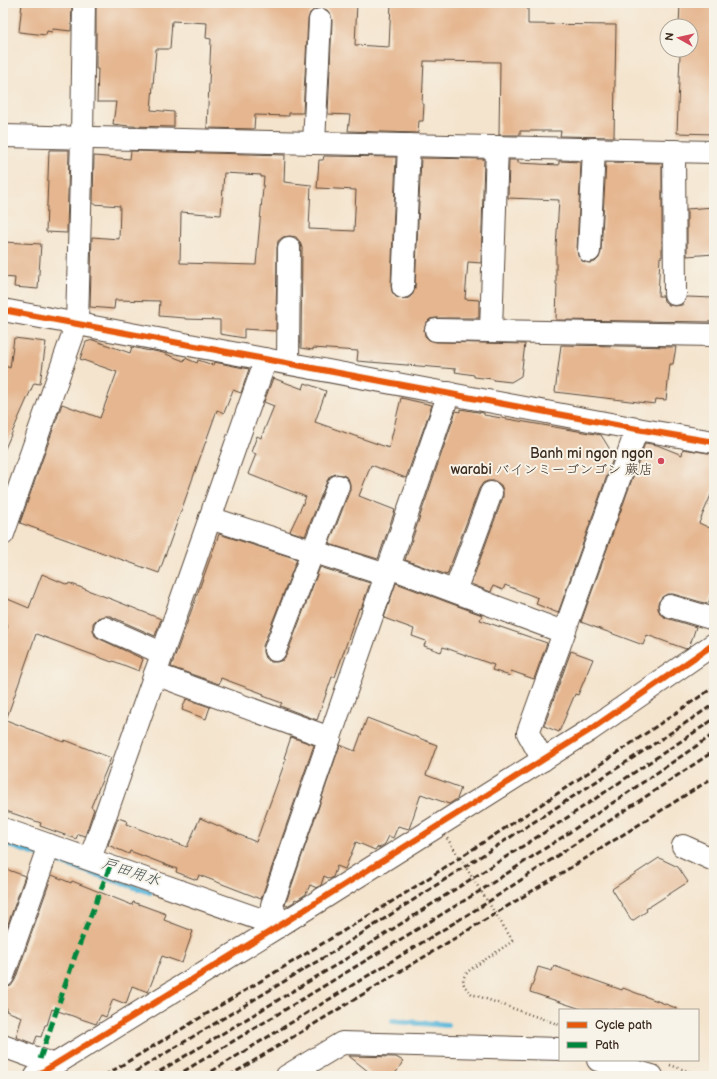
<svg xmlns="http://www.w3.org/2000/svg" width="717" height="1079" viewBox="0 0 717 1079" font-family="'Balsamiq Sans','Klee One',sans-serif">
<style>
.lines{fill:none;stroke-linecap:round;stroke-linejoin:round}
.stream{stroke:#5cb7da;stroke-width:6}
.building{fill:#e5b68f;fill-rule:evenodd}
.minor-casing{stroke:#574638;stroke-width:24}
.path{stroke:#574638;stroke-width:2.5;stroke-dasharray:1 3;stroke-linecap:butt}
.minor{stroke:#fff;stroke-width:22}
.rail{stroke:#3b2a1e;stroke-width:3;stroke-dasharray:6 3;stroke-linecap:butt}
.path-bridge{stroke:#574638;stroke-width:2.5;stroke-dasharray:1 3;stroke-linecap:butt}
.quiet{stroke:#00873e;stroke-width:5;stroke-dasharray:10 5;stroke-linecap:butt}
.cycleway-casing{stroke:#f7f3e8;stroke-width:8}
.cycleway{stroke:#e8590c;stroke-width:6}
.poi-dot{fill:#d1495b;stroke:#f7f3e8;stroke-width:1.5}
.labels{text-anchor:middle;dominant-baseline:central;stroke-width:4;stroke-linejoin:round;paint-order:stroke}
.poi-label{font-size:14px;fill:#3b2a1e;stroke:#f7f3e8;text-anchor:end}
.water-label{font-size:15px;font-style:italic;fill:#455456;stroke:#f7f3e8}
</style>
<rect width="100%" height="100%" fill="#f7f3e8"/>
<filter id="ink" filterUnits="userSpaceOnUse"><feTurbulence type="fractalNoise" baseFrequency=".025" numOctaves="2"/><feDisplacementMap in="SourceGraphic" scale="8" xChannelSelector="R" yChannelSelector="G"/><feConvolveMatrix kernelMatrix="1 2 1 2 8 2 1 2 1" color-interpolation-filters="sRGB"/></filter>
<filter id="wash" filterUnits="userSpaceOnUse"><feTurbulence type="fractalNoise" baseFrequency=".012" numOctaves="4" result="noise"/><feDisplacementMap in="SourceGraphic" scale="16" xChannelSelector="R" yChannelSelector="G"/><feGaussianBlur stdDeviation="0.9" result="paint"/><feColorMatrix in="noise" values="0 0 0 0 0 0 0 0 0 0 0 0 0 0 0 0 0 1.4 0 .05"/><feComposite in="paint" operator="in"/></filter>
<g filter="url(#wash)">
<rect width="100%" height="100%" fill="#f4e4cd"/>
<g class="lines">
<g class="stream">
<polyline points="3,843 150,892"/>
<polyline points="393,1021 447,1025"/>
</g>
</g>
<g id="blocks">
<g class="building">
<polygon points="22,3 72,3 71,31 53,29 52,32 47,31 46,35 19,32"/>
<polygon points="96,3 357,3 355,45 389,47 391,3 451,5 452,3 528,3 528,24 616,25 614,137 560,136 561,131 520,131 520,135 499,135 500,62 424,61 422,104 424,104 423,121 419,121 418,133 348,131 350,115 328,114 332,21 331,15 327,10 320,8 315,9 310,13 308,19 303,113 289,113 289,116 255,115 254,129 207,128 211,39 206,38 207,23 172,21 170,49 156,49 151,110 174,112 174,127 129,126 113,124 116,102 97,102 98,69 96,69"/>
<polygon points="680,3 714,3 714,134 677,133 680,54 678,54 678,50 691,50 691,26 679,26"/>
<polygon points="49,150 69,150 67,233 46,232"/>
<path d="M131,151L285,155L284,182L311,185L309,229L354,231L356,190L317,188L319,160H323L324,156L396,157L391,286L392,292L396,297L403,299L409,298L413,294L415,288L421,158L484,159L481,263L468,262L465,299L479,300V318H436L430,319L426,323L424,330L425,336L429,340L436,342L525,344L521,376L511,382L493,380V379L474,377V375L455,372L456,369L357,361L358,351L313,348V350L301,348L302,248L300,242L296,237L290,236L283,237L278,241L277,248L276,331L244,329V338L220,334V320L185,319V318L159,316L160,301L115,300L114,309L90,307L92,237L119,239L120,206L93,204L94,156L130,159ZM224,173L261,175V177H264L256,265L180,263L181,212L221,215Z"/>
<polygon points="509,160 518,160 518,163 559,165 559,161 581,162 577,250 578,256 582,261 589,263 595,262 599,258 601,252 606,162 662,163 662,257 660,257 658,296 663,296 664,301 669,305 675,306 682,305 687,297 714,298 714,322 556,320 557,284 556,284 556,248 559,200 508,198"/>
<polygon points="714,207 714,254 687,256 687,209"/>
<polygon points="3,242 41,244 38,289 14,287 15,278 3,277"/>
<polygon points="14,338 46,342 40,384 34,383 3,453 3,365 10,368"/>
<polygon points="93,340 130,353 132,347 149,351 149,350 163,353 184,361 185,358 197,363 198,360 213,365 214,362 249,369 241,393 233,390 224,413 217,410 159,573 20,523 62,404 100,418 117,372 80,359 86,342"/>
<polygon points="561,345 676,347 673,364 670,364 666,400 656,399 655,404 555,392"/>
<polygon points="273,378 303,389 305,383 326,391 315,422 389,448 401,398 432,405 406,478 371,465 359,496 395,510 378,559 329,544 350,490 350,484 348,478 343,475 336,474 330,476 327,481 305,536 290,531 306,497 248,474 256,454 251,452 257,436 261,438 274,406 264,402"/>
<polygon points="460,409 484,413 484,415 601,435 614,456 558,613 536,604 538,598 505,585 503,590 493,586 491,592 471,584 503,497 503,490 501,485 495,481 488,481 483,483 479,489 447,575 405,560 456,411 460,412"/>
<polygon points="645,443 657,445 682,455 683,449 714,454 714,488 699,523 714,530 714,590 708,604 673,594 667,594 662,597 658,603 658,609 661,615 666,618 696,627 690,645 686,649 647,635 643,645 581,622"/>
<polygon points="219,534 297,559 263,646 263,652 265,658 271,662 277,662 283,660 287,654 320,567 370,583 361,609 359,608 335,677 332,677 317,720 280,706 282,703 263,696 264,694 221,678 219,684 171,667"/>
<polygon points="42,574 68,585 69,583 111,599 161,619 155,636 110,616 104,616 98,618 93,623 93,630 95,636 100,639 143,659 139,671 113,661 112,662 36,634 6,720 64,742 65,740 111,758 91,807 94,809 85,836 78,834 76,839 40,826 41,823 3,810 3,640 8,625 3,622 3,597 29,608"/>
<polygon points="396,583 482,615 480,620 547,643 534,679 511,671 510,676 492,670 494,665 443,647 441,652 424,646 426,641 412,636 414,629 384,618"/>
<polygon points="571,651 593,659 578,695 575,694 559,732 544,726"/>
<polygon points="186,699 210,707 206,719 182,710"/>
<polygon points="367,718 437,745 426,775 461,788 457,799 449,804 421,794 409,829 398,826 393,838 389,836 385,844 379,848 377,847 375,850 356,842 345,869 337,866 333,877 330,879 324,876 321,885 317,888 310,885 306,894 297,900 295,899 294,902 287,906 285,905 340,745 355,751"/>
<polygon points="291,737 314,745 261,899 199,875 197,880 176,872 177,869 130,851 129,854 108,845 118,818 127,821 126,824 187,847 200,818 256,842 286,759 284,758"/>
<polygon points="659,858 678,867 688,882 646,909 647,911 632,921 612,889"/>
<polygon points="3,868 25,876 3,938"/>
<polygon points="52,875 71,883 72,881 132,905 133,902 166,914 164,920 193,931 182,963 162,956 148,992 132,986 126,1004 113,999 106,1017 101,1015 96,1024 52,1009 47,1025 45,1025 41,1037 37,1036 34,1044 16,1037 22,1017 6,1011 7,1008 3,1007 3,988 11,986 15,980"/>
<polygon points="554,966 622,990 623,988 676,1008 676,1010 584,1010 530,992 538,967 552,971"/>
<polygon points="349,1056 396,1057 403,1061 394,1076 374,1076"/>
</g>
</g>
</g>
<g filter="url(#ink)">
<use href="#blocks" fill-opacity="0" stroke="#574638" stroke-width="1"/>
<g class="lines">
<g class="minor-casing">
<g id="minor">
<polyline points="3,136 714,152"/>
<polyline points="314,143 320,20"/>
<polyline points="674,151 675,294"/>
<polyline points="589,251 594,149"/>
<polyline points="403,287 409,145"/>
<polyline points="3,310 637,429 714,442"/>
<polyline points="436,330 714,335"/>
<polyline points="491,330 497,147"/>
<polyline points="288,363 289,248"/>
<polyline points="210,518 386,575"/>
<polyline points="3,534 77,323 82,137 84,3"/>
<polyline points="389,567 563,632"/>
<polyline points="455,591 491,493"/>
<polyline points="670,606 714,619"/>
<polyline points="105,628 162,653"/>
<polyline points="275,650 338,486"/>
<polyline points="155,674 330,738"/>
<polyline points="543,760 528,733 637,429"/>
<polyline points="3,829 279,926"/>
<polyline points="683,846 714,860"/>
<polyline points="90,859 266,359"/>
<polyline points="279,926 272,905 449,393"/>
<polyline points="3,976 49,845"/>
<polyline points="3,1046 55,1065"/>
<polyline points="598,1060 652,1076"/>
<polyline points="36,1076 279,926 590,730 714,644"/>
<polyline points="287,1076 342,1043 560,1049"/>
</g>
</g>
<g class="path">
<path d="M513,941L471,969C459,979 462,985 472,994L560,1025"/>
<polyline points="670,1065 702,1076"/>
</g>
<use href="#minor" class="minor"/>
<g class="rail">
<polyline points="104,1076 401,896 542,804 714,687"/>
<polyline points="128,1076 336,950 645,750 714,704"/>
<polyline points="152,1076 341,962 556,825 714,719"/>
<polyline points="176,1076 480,891 564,836 714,734"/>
<polyline points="204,1076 485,904 714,751"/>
<polyline points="229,1076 583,860 714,777"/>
</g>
<polyline class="path-bridge" points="445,835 513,941"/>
<polyline class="quiet" points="40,1059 75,956 110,866"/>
<g class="cycleway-casing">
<g id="cycleway">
<polyline points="3,310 637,429 714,442"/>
<polyline points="36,1076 279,926 590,730 714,644"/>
</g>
</g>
<use href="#cycleway" class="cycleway"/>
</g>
</g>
<circle class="poi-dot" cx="661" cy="461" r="4"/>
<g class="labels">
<g class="poi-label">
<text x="653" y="453">Banh mi ngon ngon<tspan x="653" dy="16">warabi バインミーゴンゴン 蕨店</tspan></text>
</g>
<g class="water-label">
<text transform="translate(131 872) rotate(18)">戸田用水</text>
</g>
</g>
<rect width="717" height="1079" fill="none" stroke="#f7f3e8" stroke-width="16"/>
<rect x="559" y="1009" width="140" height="52" fill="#f7f3e8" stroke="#aca397"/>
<rect x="567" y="1022" width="20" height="6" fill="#e8590c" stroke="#aca397"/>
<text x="595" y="1029" font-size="12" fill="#3b2a1e">Cycle path</text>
<rect x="567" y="1042" width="20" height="6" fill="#00873e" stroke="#aca397"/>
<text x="595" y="1049" font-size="12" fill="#3b2a1e">Path</text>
<g transform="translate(679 38) rotate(278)"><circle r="19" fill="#f7f3e8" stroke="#aca397"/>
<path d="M0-3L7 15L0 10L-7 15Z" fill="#d1495b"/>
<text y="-6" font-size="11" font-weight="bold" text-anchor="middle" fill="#3b2a1e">N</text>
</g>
</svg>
